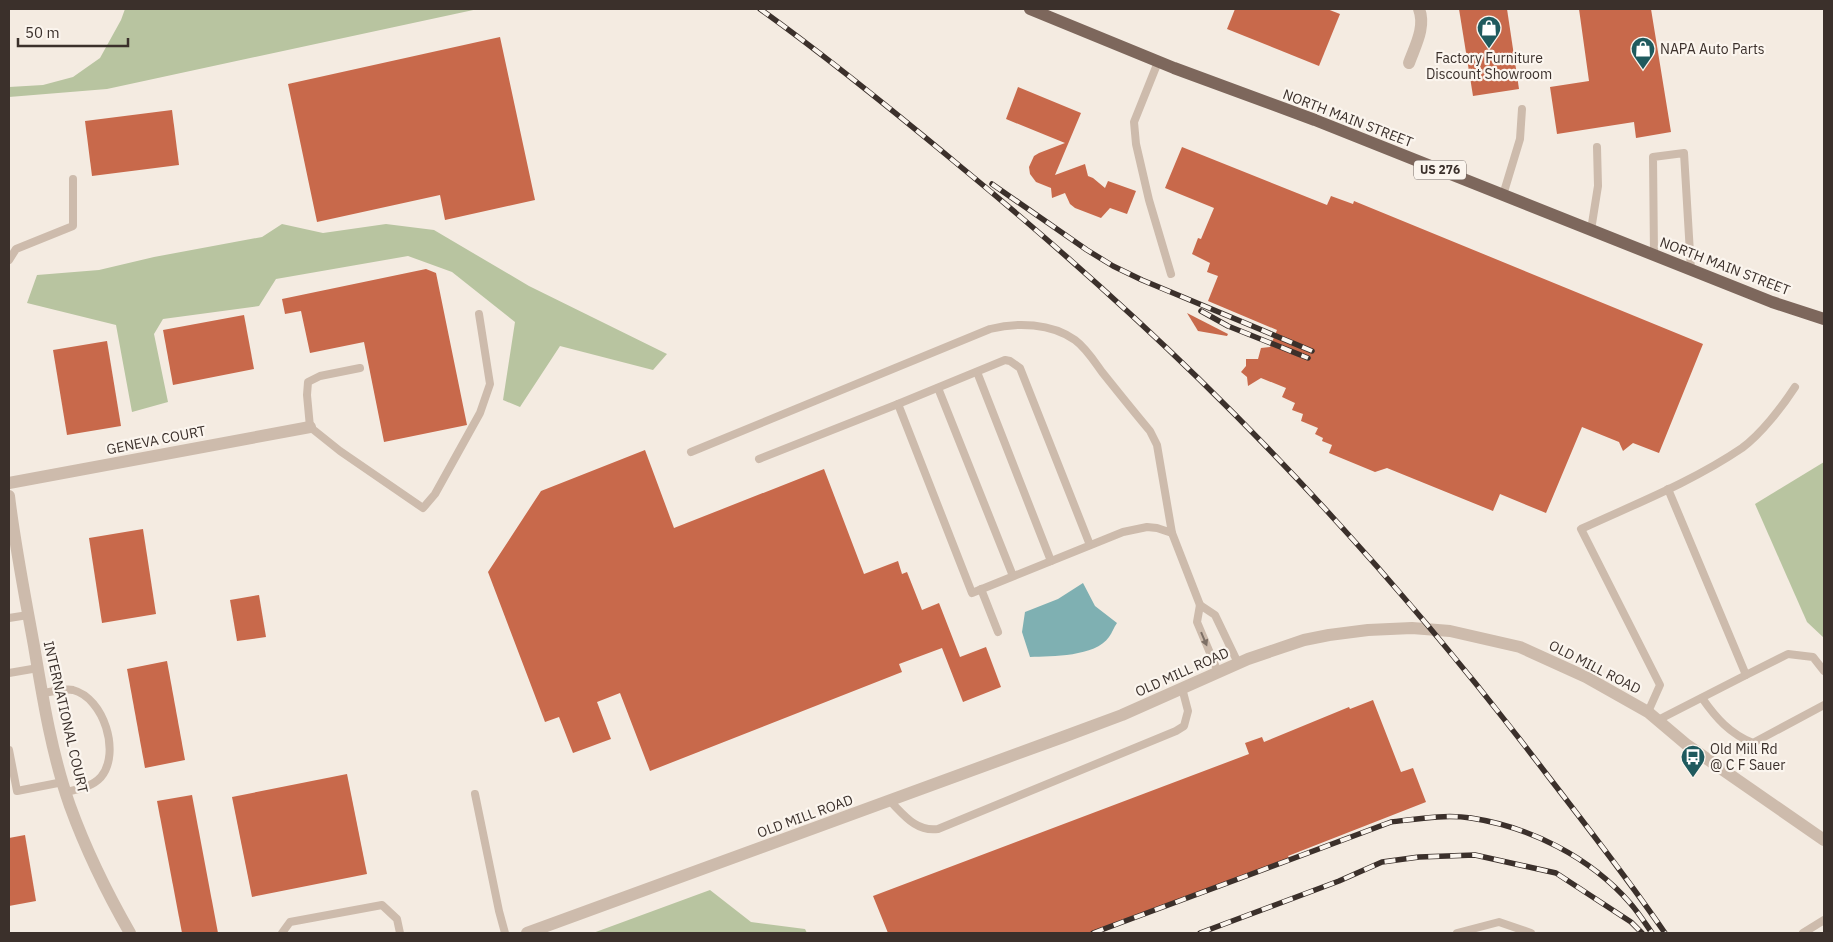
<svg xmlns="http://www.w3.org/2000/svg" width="1833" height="942" viewBox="0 0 1833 942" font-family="'IBM Plex Sans',sans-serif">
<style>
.green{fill:#b8c4a0}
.water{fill:#7fb0b2}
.building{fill:#c8694b}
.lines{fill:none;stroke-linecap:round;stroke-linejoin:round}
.service{stroke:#cdbbac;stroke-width:8}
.minor{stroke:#cdbbac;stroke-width:12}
.primary{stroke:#7d675c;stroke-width:12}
.rail-casing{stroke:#3b302b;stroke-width:5.5}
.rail{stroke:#fbf5ee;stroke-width:4;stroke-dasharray:11;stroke-linecap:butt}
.oneway{fill:#7d6f65}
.labels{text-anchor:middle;stroke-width:4.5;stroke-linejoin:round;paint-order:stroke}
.shield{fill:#fbf5ee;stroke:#756b66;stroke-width:1}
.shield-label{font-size:12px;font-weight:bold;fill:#3b302b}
.poi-label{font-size:14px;fill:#3b302b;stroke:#fbf5ee;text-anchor:start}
.street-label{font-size:14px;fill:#3b302b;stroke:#fbf5ee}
</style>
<rect width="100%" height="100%" fill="#f4ebe1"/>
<g class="green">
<path d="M125 9H478L107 89 9 97V87L43 85 73 77 100 58 121 20Z"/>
<path d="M282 224 323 233 386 224 434 230 529 286 667 354 653 370 560 346 520 407 503 400 515 322 452 272 408 256 276 279 259 306 163 319 154 334 168 402 132 412 116 325 27 303 37 275 99 270 154 257 262 237Z"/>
<path d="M1824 462V638L1807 622 1755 504Z"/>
<path d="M710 890 751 922 805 929 807 933H593Z"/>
</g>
<path class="water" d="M1083 583 1095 606 1117 623C1114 627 1112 633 1109 637 1095 657 1052 656 1030 657L1022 632 1025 612 1058 599Z"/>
<g class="building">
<path d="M1235 9H1327L1340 14 1319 66 1227 29Z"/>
<path d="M1459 9H1507L1519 89 1473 96Z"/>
<path d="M1579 9H1651L1671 132 1636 138 1634 122 1557 134 1550 87 1589 81Z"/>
<path d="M500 37 535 200 445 220 440 195 317 222 288 84Z"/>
<path d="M1018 87 1081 113 1055 175 1085 164 1088 176 1093 178 1105 188 1108 181 1136 191 1127 214 1110 208 1101 218 1075 208 1070 204 1065 193 1052 198 1051 188 1036 182 1030 174 1029 167 1034 156 1039 153 1065 143 1006 119Z"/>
<path d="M172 110 179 165 92 176 85 121Z"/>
<path d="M1182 147 1327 205 1331 196 1353 204 1354 201 1703 344 1659 453 1633 443 1623 451 1619 442 1582 427 1546 513 1500 494 1493 511 1387 468 1375 472 1329 453 1332 445 1322 441 1323 438 1315 434 1318 428 1301 421 1303 414 1292 410 1295 403 1282 397 1286 388 1261 378 1248 386 1247 377 1241 372 1246 366V359H1258L1261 348 1270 347 1277 330 1208 301 1218 276 1207 272 1210 263 1192 254 1198 238 1201 239 1214 208 1165 188Z"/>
<path d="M426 269 436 273 467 425 384 442 364 342 310 353 301 311 285 314 282 299Z"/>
<path d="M1187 313 1228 334 1227 336 1198 331Z"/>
<path d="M244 315 254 369 173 385 163 330Z"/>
<path d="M107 341 121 426 67 435 53 350Z"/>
<path d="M645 450 674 528 824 469 864 574 898 561 902 574 907 572 922 610 939 603 960 657 986 647 1001 687 963 702 942 648 899 664 902 672 650 771 620 693 597 702 611 739 573 753 559 717 545 722 488 572 541 491Z"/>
<path d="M143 529 156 614 102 623 89 538Z"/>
<path d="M259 595 266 637 237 641 230 600Z"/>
<path d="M167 661 185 760 145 768 127 669Z"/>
<path d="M1373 700 1401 772 1413 768 1426 802 1288 856 1289 858 1090 933H888L873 896 1249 754 1245 743 1262 737 1264 742 1349 707 1350 709Z"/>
<path d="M347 774 367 874 252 897 232 797Z"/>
<path d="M192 795 218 933H182L157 801Z"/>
<path d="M25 835 36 901 9 906V838Z"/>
</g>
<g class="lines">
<g class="service">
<path d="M1158 62 1134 122 1136 144 1149 200 1171 274"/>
<path d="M1503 195 1520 139 1522 109"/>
<path d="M1591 230 1598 186 1597 147"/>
<path d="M1654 255 1653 157 1684 153 1691 270"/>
<path d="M9 260 16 249 73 226V179"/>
<path d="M360 368 320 376 308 382 307 395 310 427 340 451 423 508 435 494 480 413 490 384 479 314"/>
<path d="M977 372 1051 561"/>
<path d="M938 388 1013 576"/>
<path d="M691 452 990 329C1017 322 1051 323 1075 340 1086 348 1094 361 1102 372 1118 392 1134 412 1150 431L1157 445 1172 533 1157 528 1147 527 1123 532 972 593 898 404 1005 360 1010 361 1020 368 1090 545"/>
<path d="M759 459 898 404"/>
<path d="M1172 533 1200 605 1197 622 1218 672"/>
<path d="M981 589 998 632"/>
<path d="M1200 605 1215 615 1238 663"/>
<path d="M9 618 28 615"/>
<path d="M9 673 38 668"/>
<path d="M1746 675 1788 654 1813 657 1824 671"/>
<path d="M43 693C52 692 64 688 73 690 104 698 121 753 101 777 92 787 78 789 66 792"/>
<path d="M1702 698C1716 718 1730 734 1753 743L1824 705"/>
<path d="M1648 712 1660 685 1581 529C1635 504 1692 482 1742 448 1761 434 1782 407 1795 387"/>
<path d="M1658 720 1746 675 1668 489"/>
<path d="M9 750 17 791 63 782"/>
<path d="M475 794 499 911 505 933"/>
<path d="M890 801C904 815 916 832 938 829L1176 731 1184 726 1188 711 1182 688"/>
<path d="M282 933 290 922 382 905 397 919 400 933"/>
<path d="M1457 933 1499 922 1531 933"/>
<path d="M1803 933 1824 920"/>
</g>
<g class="minor">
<path d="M1409 63C1415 46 1426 27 1419 9"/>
<path d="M9 483 310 427"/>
<path d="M9 496C15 546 25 596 34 646 43 700 52 755 70 806 86 850 107 893 130 933"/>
<path d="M527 933 1063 737 1122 715 1248 659 1304 640 1329 635 1368 630 1412 628 1450 631 1520 647 1586 677 1648 712 1687 745 1824 840"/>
</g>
<path class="primary" d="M1030 9 1174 68 1315 120 1772 302 1824 319"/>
<defs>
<g id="rail">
<path d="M760 9C827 57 891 109 955 162 1039 231 1121 303 1199 379 1325 502 1442 636 1548 776 1588 828 1628 879 1665 933"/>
<path d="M992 184 1087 250 1113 266 1142 280 1312 351"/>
<path d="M1201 311 1228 326 1308 358"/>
<path d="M1093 933 1391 822C1417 819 1445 814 1471 818 1530 827 1590 857 1630 903 1638 912 1645 923 1652 933"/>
<path d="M1200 933 1339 881 1382 862 1419 857 1475 855 1556 873 1631 922 1642 933"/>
</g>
</defs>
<use href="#rail" class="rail-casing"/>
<use href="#rail" class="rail"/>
</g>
<defs><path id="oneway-solid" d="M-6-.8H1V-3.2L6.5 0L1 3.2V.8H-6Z" transform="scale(1.25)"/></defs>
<use class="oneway" href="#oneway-solid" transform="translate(1204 639) rotate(67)"/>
<defs>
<symbol id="shop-pin" viewBox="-11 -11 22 30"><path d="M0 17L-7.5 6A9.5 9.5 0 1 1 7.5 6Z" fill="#1f5a5e" stroke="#fbf5ee"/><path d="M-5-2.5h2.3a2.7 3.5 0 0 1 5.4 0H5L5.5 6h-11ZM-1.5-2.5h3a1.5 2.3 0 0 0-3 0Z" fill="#fff"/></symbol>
<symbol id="bus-pin" viewBox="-11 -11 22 30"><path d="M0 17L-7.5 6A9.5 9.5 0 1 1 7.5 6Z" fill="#1f5a5e" stroke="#fbf5ee"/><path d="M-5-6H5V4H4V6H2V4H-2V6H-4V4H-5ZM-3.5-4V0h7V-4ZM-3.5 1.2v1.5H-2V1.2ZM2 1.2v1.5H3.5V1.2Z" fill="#fff"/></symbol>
</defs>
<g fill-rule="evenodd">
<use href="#shop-pin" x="1475" y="14" width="28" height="38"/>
<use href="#shop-pin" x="1629" y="35" width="28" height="38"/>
<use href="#bus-pin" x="1679" y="743" width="28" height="38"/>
</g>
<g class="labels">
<rect class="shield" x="1414" y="160.5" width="52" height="19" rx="4"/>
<g class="shield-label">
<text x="1440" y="174">US 276</text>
</g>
<g class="poi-label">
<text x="1660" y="54">NAPA Auto Parts</text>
<text x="1489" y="63" text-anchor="middle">Factory Furniture<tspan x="1489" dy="16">Discount Showroom</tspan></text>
<text x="1710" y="754">Old Mill Rd<tspan x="1710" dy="16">@ C F Sauer</tspan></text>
</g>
<g class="street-label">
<text transform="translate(1348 118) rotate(21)" y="5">NORTH MAIN STREET</text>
<text transform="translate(1725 266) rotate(21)" y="5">NORTH MAIN STREET</text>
<text transform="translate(156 440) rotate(-11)" y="5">GENEVA COURT</text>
<text transform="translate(1595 667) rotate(27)" y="5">OLD MILL ROAD</text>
<text transform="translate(1182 672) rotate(-24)" y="5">OLD MILL ROAD</text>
<text transform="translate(66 717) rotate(77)" y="5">INTERNATIONAL COURT</text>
<text transform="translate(805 816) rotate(-20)" y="5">OLD MILL ROAD</text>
</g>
</g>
<rect width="1833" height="942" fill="none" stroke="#3b302b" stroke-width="20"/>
<path d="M18 38v8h110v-8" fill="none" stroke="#3b302b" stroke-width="2.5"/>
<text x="25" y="38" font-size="15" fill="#3b302b" stroke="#fbf5ee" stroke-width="4" paint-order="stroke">50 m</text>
</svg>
